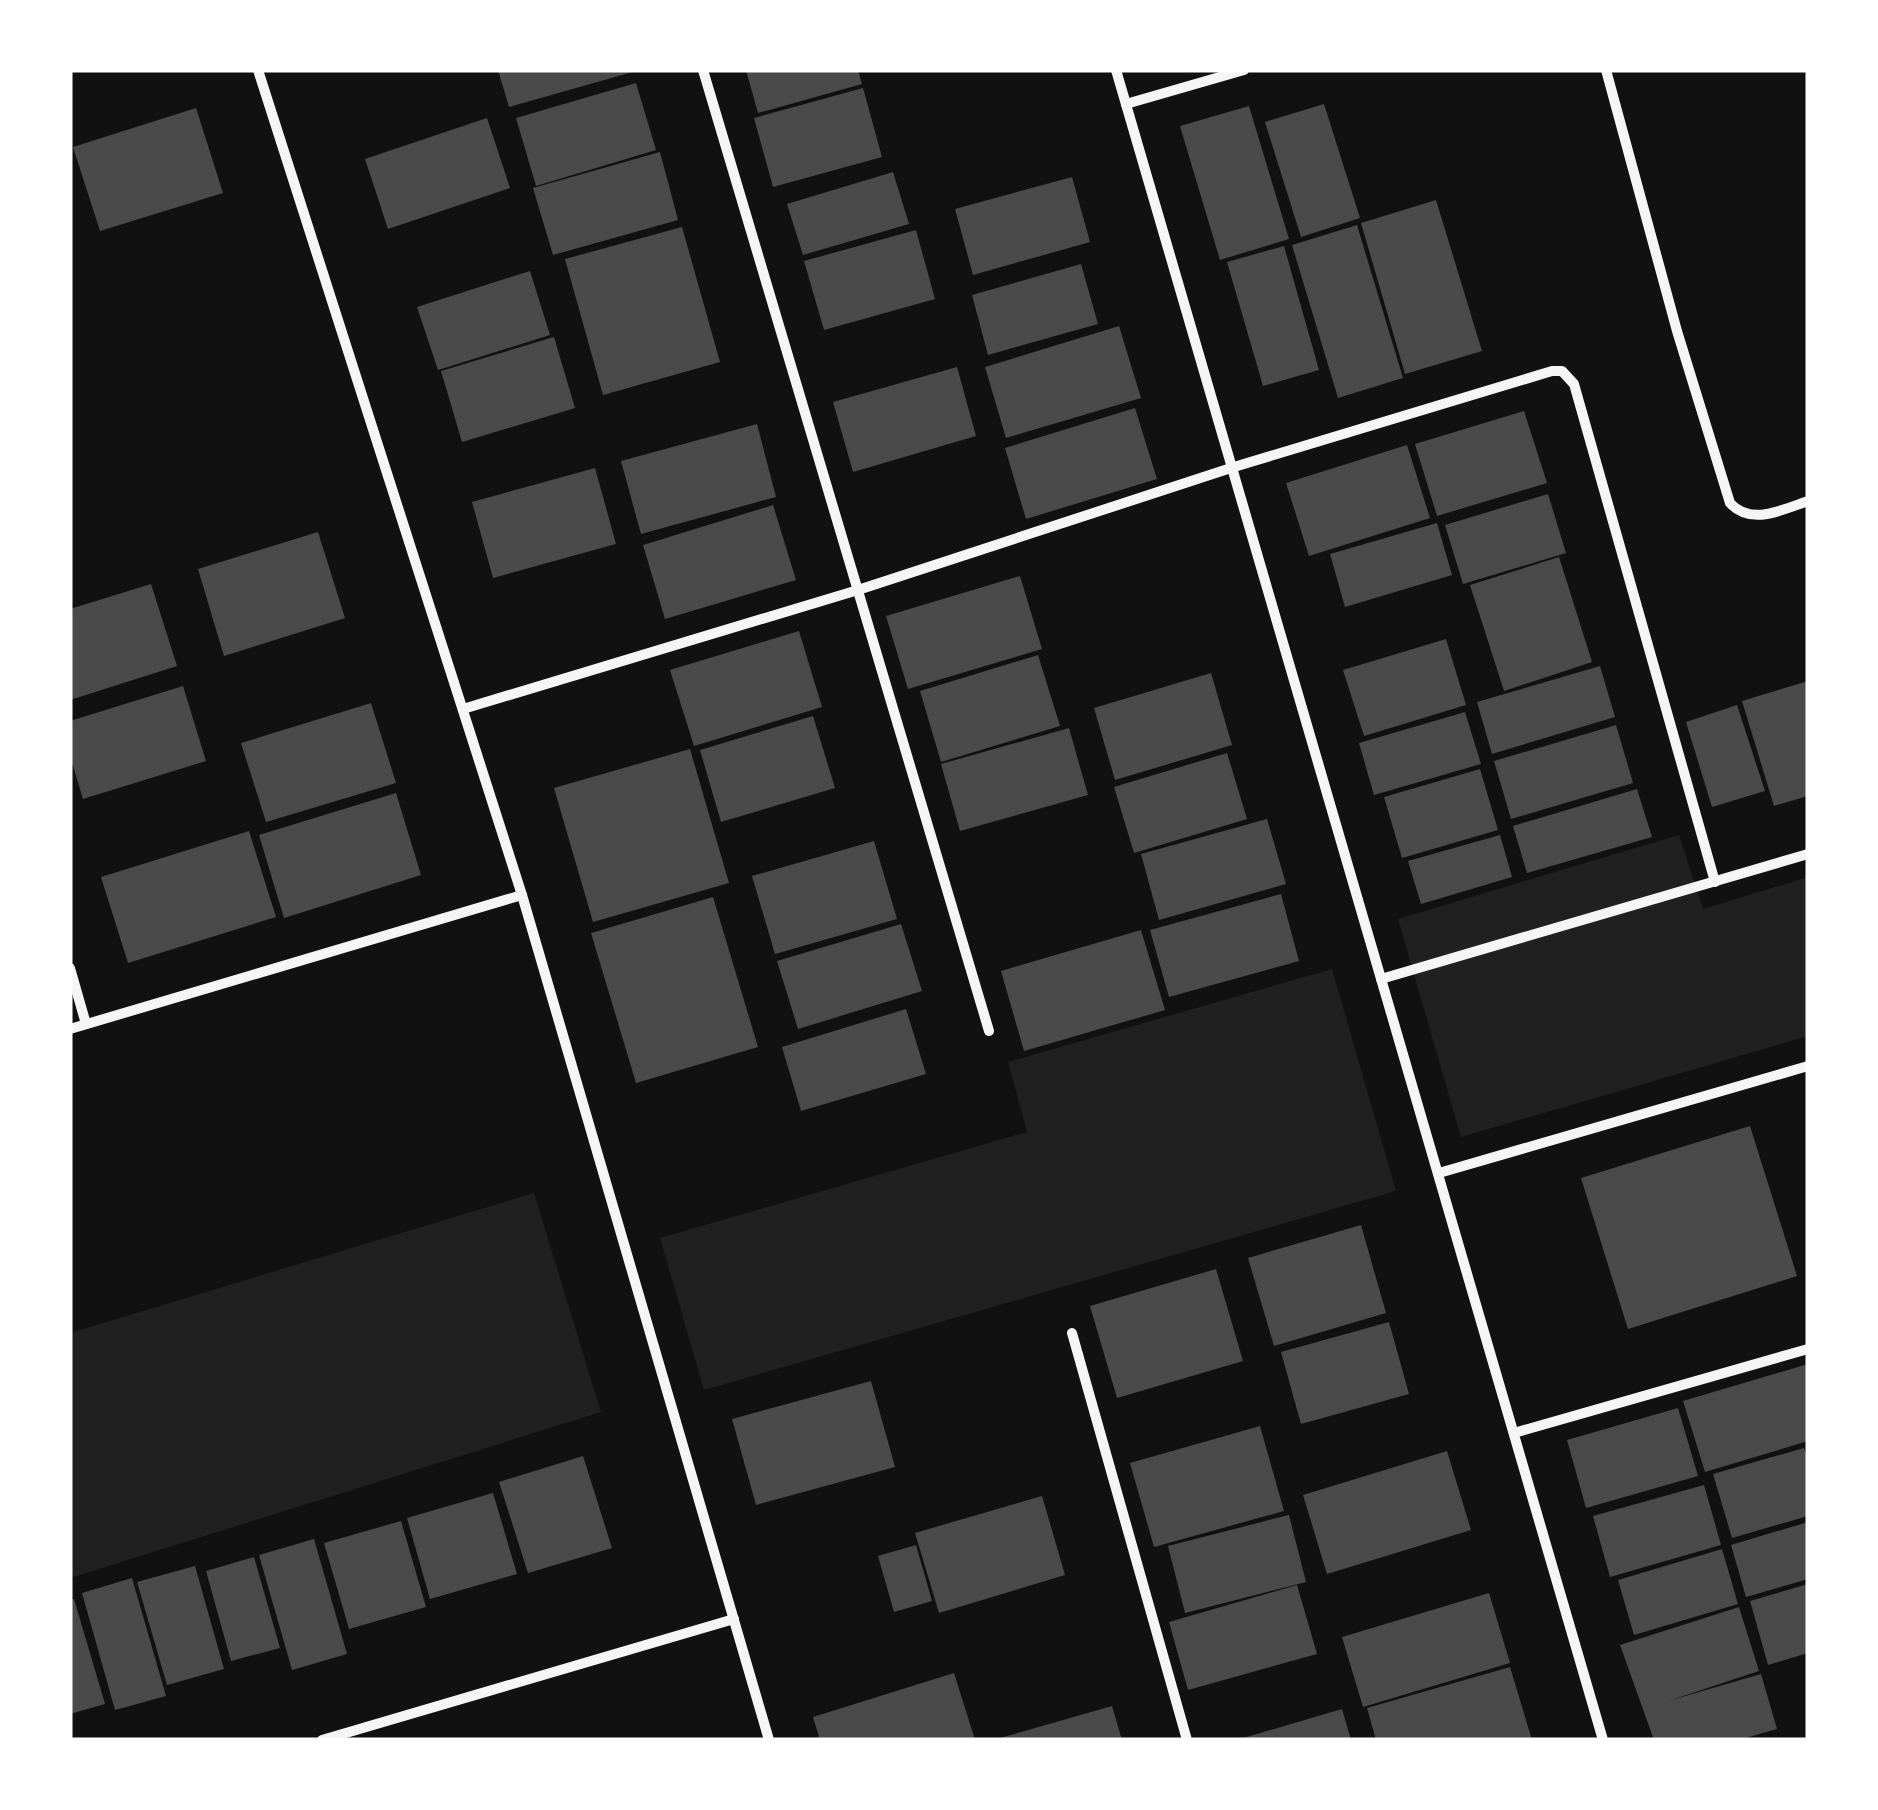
<svg xmlns="http://www.w3.org/2000/svg" width="1878" height="1810" viewBox="0 0 1878 1810" font-family="Quicksand,sans-serif">
<style>
.green{fill:#202020}
.building{fill:#4a4a4a}
.lines{fill:none;stroke-linecap:round;stroke-linejoin:round}
.minor{stroke:#f5f5f5;stroke-width:10}
</style>
<rect width="100%" height="100%" fill="#111"/>
<g class="green">
<path d="M1679 835 1703 909 1808 877V1036L1461 1137 1398 919Z"/>
<path d="M1332 969 1396 1191 704 1390 660 1238 1027 1132 1008 1062Z"/>
<path d="M534 1193 601 1412 70 1578V1333Z"/>
</g>
<g class="building">
<path d="M498 70H636V71L509 107Z"/>
<path d="M746 70H858L862 84 758 113Z"/>
<path d="M636 83 656 150 536 186 516 118Z"/>
<path d="M863 88 882 157 773 187 754 118Z"/>
<path d="M1324 104 1360 218 1301 237 1265 122Z"/>
<path d="M1249 106 1289 239 1220 260 1180 126Z"/>
<path d="M196 108 223 193 100 231 73 147Z"/>
<path d="M487 118 510 188 388 229 365 159Z"/>
<path d="M660 152 678 220 553 255 533 188Z"/>
<path d="M893 172 909 224 803 255 787 204Z"/>
<path d="M1072 177 1090 242 973 275 955 209Z"/>
<path d="M1436 200 1482 351 1405 374 1361 223Z"/>
<path d="M1357 225 1403 378 1338 398 1292 245Z"/>
<path d="M682 227 720 362 603 395 565 259Z"/>
<path d="M916 230 935 299 824 330 804 261Z"/>
<path d="M1284 246 1319 370 1263 386 1227 262Z"/>
<path d="M1081 264 1098 324 988 355 972 295Z"/>
<path d="M530 271 550 335 438 370 417 307Z"/>
<path d="M1119 326 1141 398 1006 438 985 367Z"/>
<path d="M554 337 575 408 462 442 441 371Z"/>
<path d="M957 367 976 436 853 472 833 402Z"/>
<path d="M1135 408 1157 479 1026 519 1005 448Z"/>
<path d="M1524 411 1547 483 1437 516 1415 444Z"/>
<path d="M757 424 776 497 641 534 621 461Z"/>
<path d="M1407 445 1430 518 1309 556 1286 483Z"/>
<path d="M595 468 616 544 493 578 472 502Z"/>
<path d="M1548 494 1566 553 1463 584 1445 525Z"/>
<path d="M773 505 796 580 665 619 643 545Z"/>
<path d="M1437 523 1452 575 1345 607 1330 554Z"/>
<path d="M318 532 345 618 224 656 198 569Z"/>
<path d="M1559 557 1592 662 1504 691 1470 585Z"/>
<path d="M1020 576 1042 649 908 689 886 616Z"/>
<path d="M151 584 177 666 70 700V609Z"/>
<path d="M799 631 822 707 694 746 670 670Z"/>
<path d="M1446 639 1466 705 1364 736 1343 670Z"/>
<path d="M1038 655 1060 726 941 762 920 691Z"/>
<path d="M1600 666 1615 717 1492 754 1477 702Z"/>
<path d="M1211 673 1232 745 1115 780 1094 708Z"/>
<path d="M1808 681V796L1774 806 1742 701Z"/>
<path d="M183 686 206 761 83 799 70 756V721Z"/>
<path d="M371 703 396 783 266 822 241 743Z"/>
<path d="M1737 705 1765 791 1712 807 1686 722Z"/>
<path d="M1465 712 1481 764 1374 795 1359 743Z"/>
<path d="M813 716 835 788 721 822 700 750Z"/>
<path d="M1616 725 1633 783 1511 819 1494 761Z"/>
<path d="M1069 728 1088 795 960 831 941 764Z"/>
<path d="M690 749 729 883 593 922 554 788Z"/>
<path d="M1227 753 1247 819 1134 853 1114 787Z"/>
<path d="M1480 769 1498 830 1402 858 1384 797Z"/>
<path d="M1637 789 1652 837 1527 873 1513 826Z"/>
<path d="M396 793 421 875 284 918 259 835Z"/>
<path d="M1267 819 1286 884 1159 920 1141 854Z"/>
<path d="M249 831 276 917 128 963 101 877Z"/>
<path d="M1500 835 1512 877 1421 904 1408 861Z"/>
<path d="M874 841 897 919 775 954 752 876Z"/>
<path d="M1281 894 1299 961 1169 997 1150 930Z"/>
<path d="M713 897 758 1047 636 1083 591 933Z"/>
<path d="M901 924 922 991 798 1029 777 961Z"/>
<path d="M1141 930 1165 1010 1024 1051 1001 971Z"/>
<path d="M906 1009 926 1074 801 1111 782 1047Z"/>
<path d="M1750 1126 1797 1276 1628 1329 1581 1178Z"/>
<path d="M1361 1225 1386 1313 1274 1346 1248 1258Z"/>
<path d="M1216 1269 1243 1361 1117 1398 1090 1306Z"/>
<path d="M1389 1322 1409 1394 1301 1424 1281 1352Z"/>
<path d="M1808 1364V1441L1705 1472 1683 1401Z"/>
<path d="M871 1381 895 1467 756 1505 732 1419Z"/>
<path d="M1678 1408 1698 1476 1586 1508 1567 1440Z"/>
<path d="M1260 1426 1284 1511 1154 1547 1130 1463Z"/>
<path d="M1804 1448 1808 1460V1516L1732 1538 1713 1474Z"/>
<path d="M1447 1451 1471 1530 1327 1574 1303 1495Z"/>
<path d="M583 1456 612 1548 528 1573 499 1482Z"/>
<path d="M1704 1485 1721 1545 1610 1577 1593 1516Z"/>
<path d="M493 1493 517 1574 430 1599 407 1518Z"/>
<path d="M1042 1496 1065 1575 939 1613 915 1533Z"/>
<path d="M1289 1515 1306 1582 1185 1613 1168 1546Z"/>
<path d="M401 1521 426 1607 349 1629 324 1543Z"/>
<path d="M1808 1522V1579L1746 1597 1731 1545Z"/>
<path d="M314 1539 347 1654 292 1670 259 1555Z"/>
<path d="M916 1545 932 1601 894 1612 878 1556Z"/>
<path d="M1722 1549 1738 1604 1634 1635 1618 1580Z"/>
<path d="M254 1557 280 1648 231 1661 206 1571Z"/>
<path d="M195 1566 224 1669 167 1685 137 1582Z"/>
<path d="M132 1578 166 1696 115 1710 82 1593Z"/>
<path d="M1808 1584V1653L1768 1665 1750 1601Z"/>
<path d="M1297 1585 1317 1654 1188 1690 1169 1622Z"/>
<path d="M1489 1593 1510 1663 1363 1707 1342 1637Z"/>
<path d="M74 1599 105 1704 70 1714V1600Z"/>
<path d="M1739 1607 1759 1671 1668 1701 1761 1674 1777 1729 1738 1740H1654L1620 1645Z"/>
<path d="M1510 1667 1532 1740H1376L1367 1708Z"/>
<path d="M954 1673 975 1740H820L813 1717Z"/>
<path d="M1112 1706 1122 1740H997V1739Z"/>
<path d="M1342 1709 1351 1740H1240V1739Z"/>
</g>
<g class="lines">
<g class="minor">
<path d="M258 70 522 895 769 1740"/>
<path d="M703 70 989 1031"/>
<path d="M1116 70 1603 1740"/>
<path d="M1606 70 1677 331 1730 503C1751 526 1782 510 1808 501"/>
<path d="M1126 104 1244 70"/>
<path d="M463 709 858 590 1234 467 1552 371H1562L1574 384 1715 882"/>
<path d="M70 968 86 1024"/>
<path d="M1381 979 1808 854"/>
<path d="M70 1029 522 895"/>
<path d="M1439 1173 1808 1066"/>
<path d="M1072 1333 1187 1740"/>
<path d="M1514 1433 1808 1349"/>
<path d="M322 1740 734 1619"/>
</g>
</g>
<rect width="1878" height="1810" fill="none" stroke="#ffffff" stroke-width="145"/>
</svg>
